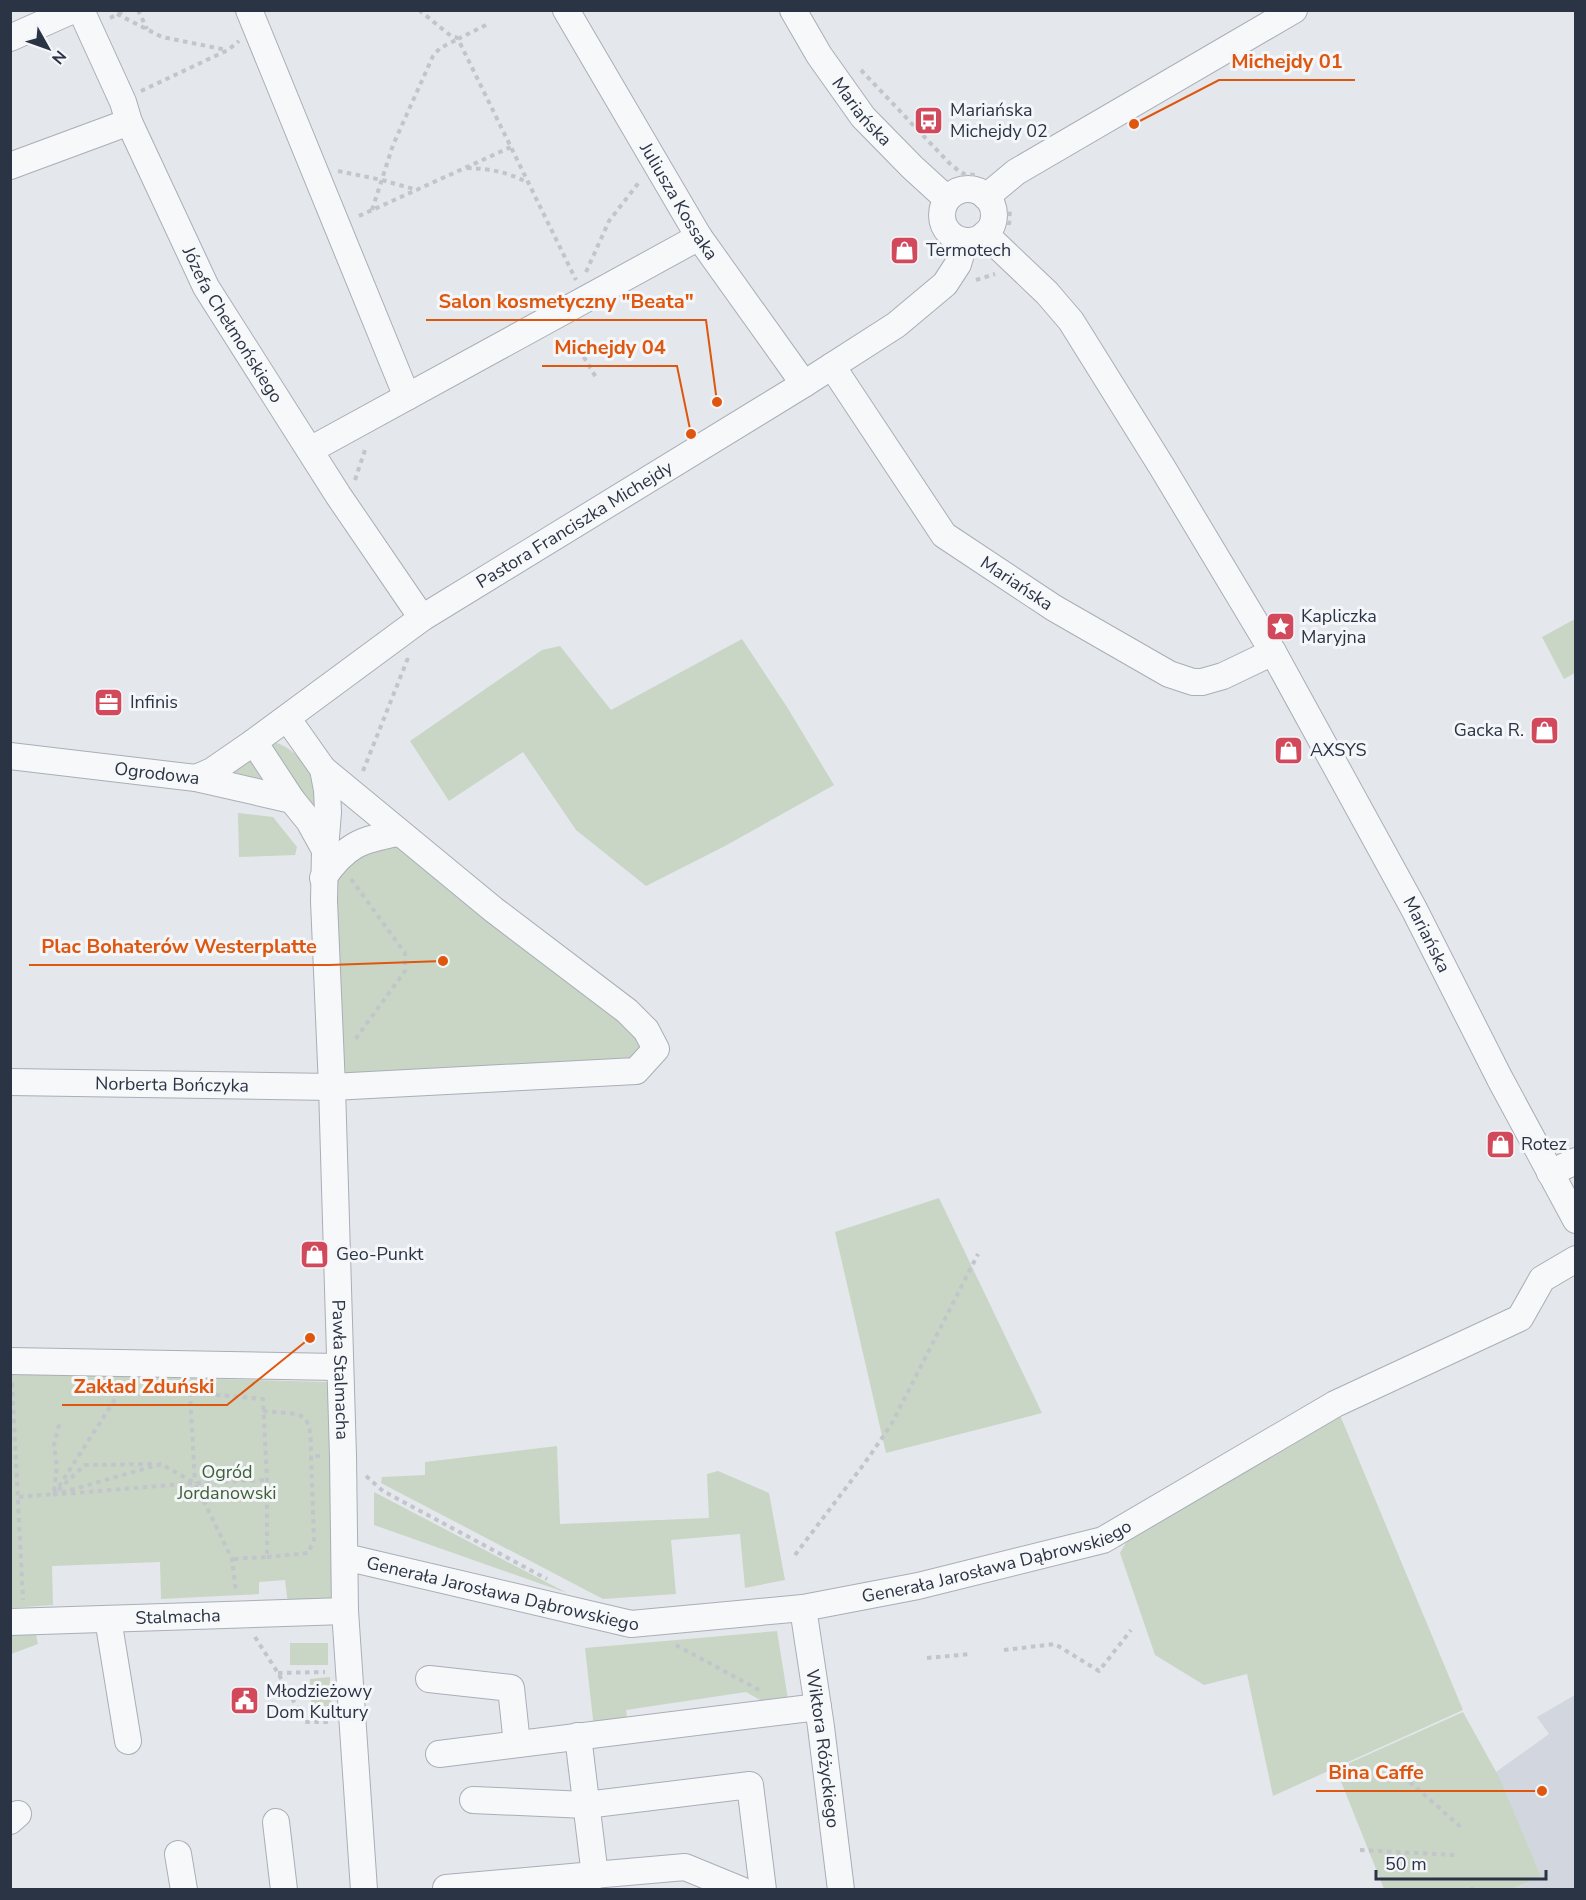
<svg xmlns="http://www.w3.org/2000/svg" width="1586" height="1900" viewBox="0 0 1586 1900" font-family="'Nunito Sans',sans-serif">
<style>
.built{fill:#d2d6de}
.green{fill:#c9d6c5}
.lines{fill:none;stroke-linecap:round;stroke-linejoin:round}
.minor-casing{stroke:#a9aeb7;stroke-width:28}
.path{stroke:#c2c5cb;stroke-width:4;stroke-dasharray:4.5 4.5;stroke-linecap:butt}
.minor{stroke:#f7f8fa;stroke-width:26}
.labels{text-anchor:middle;stroke-width:6;stroke-linejoin:round;paint-order:stroke}
.poi-label{font-size:18px;fill:#2b3445;stroke:#f4f6f9;text-anchor:start}
.street-label{font-size:18px;fill:#2b3445;stroke:#f4f6f9}
.park-label{font-size:18px;fill:#3f6138;stroke:#f4f6f9}
.leader{fill:none;stroke:#df570f;stroke-width:2}
.callout-dot{fill:#df570f;stroke:#f4f6f9;stroke-width:2}
.callout-label{font-size:20px;text-anchor:middle;font-weight:bold;fill:#df570f;stroke:#f4f6f9;stroke-width:6;stroke-linejoin:round;paint-order:stroke}
</style>
<rect width="100%" height="100%" fill="#e4e7ec"/>
<path class="built" d="M1575 1695V1889H1514L1541 1876 1496 1772 1549 1734 1537 1717Z"/>
<g class="green">
<path d="M1575 619V673L1564 679 1542 637Z"/>
<path d="M742 639 787 707 834 785 725 846 646 886 576 830 523 752 449 801 410 741 542 650 560 646 611 710Z"/>
<path d="M277 743C295 749 310 768 314 786 316 794 316 803 316 811H311L270 744Z"/>
<path d="M250 758 265 785 223 778Z"/>
<path d="M238 813 273 817 297 847 295 855 239 857Z"/>
<path d="M398 833 646 1030 636 1071 332 1087 333 863Z"/>
<path d="M939 1198 1042 1413 886 1453 835 1232Z"/>
<path d="M11 1373 329 1382 335 1602 288 1604 285 1580 259 1582V1594L161 1599 160 1562 52 1566 53 1605 11 1608Z"/>
<path d="M1340 1415 1463 1710 1273 1796 1247 1674 1204 1685 1155 1655 1120 1553 1128 1539Z"/>
<path d="M557 1446 560 1524 709 1518 707 1474 718 1471 769 1493 785 1580 745 1588 740 1534 671 1540 676 1594 603 1599 381 1483 382 1477 425 1475V1462Z"/>
<path d="M374 1492 567 1593 374 1525Z"/>
<path d="M35 1630 38 1644 11 1654V1632Z"/>
<path d="M777 1631 788 1699 767 1704 746 1692 626 1710 628 1725 594 1728 585 1648Z"/>
<rect x="290" y="1643" width="38" height="22"/>
<path d="M330 1677 332 1713H312L310 1679Z"/>
<path d="M1463 1712 1499 1777 1541 1876 1513 1889H1384L1336 1769Z"/>
</g>
<g class="lines">
<defs>
<g id="minor">
<path id="s1" d="M81 10 123 102 129 122 206 287 338 495 422 618"/>
<path d="M249 10 407 397"/>
<path id="s2" d="M566 10 699 237 804 384"/>
<path id="s3" d="M793 10 819 55 863 117 912 167 947 199"/>
<path d="M10 38 73 10"/>
<path d="M10 166 129 122"/>
<circle cx="968" cy="215" r="26"/>
<path d="M986 197 1016 172 1294 10"/>
<path id="s4" d="M985 234 1047 293 1071 321 1162 467 1273 652 1414 909 1500 1079 1576 1220"/>
<path id="s5" d="M832 366 944 535 1054 608 1169 674 1193 682H1202L1223 676 1273 652"/>
<path d="M310 450 699 237"/>
<path id="s6" d="M287 718 323 769 327 790 328 812 325 850 324 901 332 1087 343 1456 345 1611 364 1890"/>
<path d="M254 742 292 800"/>
<path id="s7" d="M10 756 196 778 292 800 309 821 325 850"/>
<path id="s8" d="M196 778 212 771 254 742 422 618 804 384 896 325 945 284 958 264 965 241"/>
<path d="M323 878C346 845 360 840 398 833"/>
<path id="s9" d="M10 1082 332 1087 636 1071 656 1049 646 1030 627 1011 494 910 323 769"/>
<path d="M1550 1173 1576 1161"/>
<path d="M10 1361 339 1367"/>
<path id="s10" d="M345 1557 631 1624 803 1608 918 1586 1103 1540 1335 1404 1520 1318 1542 1279 1576 1259"/>
<path id="s11" d="M803 1608 821 1727 841 1890"/>
<path d="M108 1619 128 1741"/>
<path id="s12" d="M10 1622 345 1611"/>
<path d="M429 1679 511 1688 517 1744"/>
<path d="M578 1736 595 1876"/>
<path d="M439 1754 818 1707"/>
<path d="M473 1800 586 1805 750 1785 763 1890"/>
<path d="M10 1821 18 1814"/>
<path d="M276 1822 284 1890"/>
<path d="M178 1854 184 1890"/>
<path d="M446 1888 685 1867 741 1890"/>
</g>
</defs>
<use href="#minor" class="minor-casing"/>
<g class="path">
<path d="M138 10 147 29"/>
<path d="M419 10 451 36 458 38"/>
<path d="M117 14 162 37 227 50"/>
<path d="M110 18 126 10"/>
<path d="M486 25 458 39 576 280"/>
<path d="M861 70 952 166 964 174 975 175"/>
<path d="M141 91 228 50 239 41"/>
<path d="M467 168C493 169 506 172 529 183"/>
<path d="M338 171 382 180 417 190"/>
<path d="M372 210 393 145 433 56 440 48 458 39"/>
<path d="M359 216 511 147"/>
<path d="M1009 225 1010 208"/>
<path d="M586 272 609 221 640 181"/>
<path d="M976 280 995 274"/>
<path d="M563 341 579 349 597 379"/>
<path d="M355 480 366 447"/>
<path d="M363 771 408 658"/>
<path d="M351 879 405 953V971L354 1041"/>
<path d="M12 1383 23 1600"/>
<path d="M162 1390 263 1399 267 1480V1557L232 1559"/>
<path d="M190 1392 195 1483"/>
<path d="M263 1411C306 1415 311 1409 311 1456"/>
<path d="M366 1476 383 1491 547 1579"/>
<path d="M58 1490 85 1465 155 1464"/>
<path d="M54 1491 57 1467 54 1445 60 1421"/>
<path d="M54 1494 123 1387"/>
<path d="M62 1494 195 1483 267 1480"/>
<path d="M53 1495 161 1464 195 1483 232 1559 236 1592"/>
<path d="M19 1497 54 1494"/>
<path d="M795 1555 864 1464 891 1425 978 1254"/>
<path d="M267 1557 308 1553 314 1540 311 1456H321"/>
<path d="M255 1637 278 1673 305 1722H331"/>
<path d="M676 1645 759 1690"/>
<path d="M1004 1650 1055 1644 1099 1671 1131 1630"/>
<path d="M927 1658 971 1654"/>
<path d="M278 1673 325 1672"/>
<path d="M1403 1776 1463 1829"/>
<path d="M1360 1850 1454 1855"/>
<path d="M1470 1890 1476 1887"/>
</g>
<use href="#minor" class="minor"/>
</g>
<defs>
<symbol id="bus-square" viewBox="-11 -11 22 22"><rect x="-9" y="-9" width="18" height="18" rx="4" fill="#d1495b" stroke="#f4f6f9"/><path d="M-5-6H5V4H4V6H2V4H-2V6H-4V4H-5ZM-3.5-4V0h7V-4ZM-3.5 1.2v1.5H-2V1.2ZM2 1.2v1.5H3.5V1.2Z" fill="#fff"/></symbol>
<symbol id="shop-square" viewBox="-11 -11 22 22"><rect x="-9" y="-9" width="18" height="18" rx="4" fill="#d1495b" stroke="#f4f6f9"/><path d="M-5-2.5h2.3a2.7 3.5 0 0 1 5.4 0H5L5.5 6h-11ZM-1.5-2.5h3a1.5 2.3 0 0 0-3 0Z" fill="#fff"/></symbol>
<symbol id="sight-square" viewBox="-11 -11 22 22"><rect x="-9" y="-9" width="18" height="18" rx="4" fill="#d1495b" stroke="#f4f6f9"/><path d="M0-6L1.8-2.2L6-1.7L2.9 1.2L3.7 5.4L0 3.3L-3.7 5.4L-2.9 1.2L-6-1.7L-1.8-2.2Z" fill="#fff"/></symbol>
<symbol id="office-square" viewBox="-11 -11 22 22"><rect x="-9" y="-9" width="18" height="18" rx="4" fill="#d1495b" stroke="#f4f6f9"/><path d="M-6-3h4V-5.5h4V-3h4V5H-6ZM-1-4.5V-3h2v-1.5ZM-6 0V1H6V0Z" fill="#fff"/></symbol>
<symbol id="civic-square" viewBox="-11 -11 22 22"><rect x="-9" y="-9" width="18" height="18" rx="4" fill="#d1495b" stroke="#f4f6f9"/><path d="M-.6-6.5H3V-4.5H.6V-3L4-1V1h2V6H-6V1h2V-1L-.6-3ZM-1.2 2.5V6h2.4V2.5Z" fill="#fff"/></symbol>
</defs>
<g fill-rule="evenodd">
<use href="#bus-square" x="912" y="104" width="33" height="33"/>
<use href="#shop-square" x="888" y="234" width="33" height="33"/>
<use href="#sight-square" x="1264" y="610" width="33" height="33"/>
<use href="#office-square" x="92" y="686" width="33" height="33"/>
<use href="#shop-square" x="1528" y="714" width="33" height="33"/>
<use href="#shop-square" x="1272" y="734" width="33" height="33"/>
<use href="#shop-square" x="1484" y="1128" width="33" height="33"/>
<use href="#shop-square" x="298" y="1238" width="33" height="33"/>
<use href="#civic-square" x="228" y="1684" width="33" height="33"/>
</g>
<g class="labels">
<g class="poi-label">
<text x="950" y="116">Mariańska<tspan x="950" dy="21">Michejdy 02</tspan></text>
<text x="926" y="256">Termotech</text>
<text x="1301" y="622">Kapliczka<tspan x="1301" dy="21">Maryjna</tspan></text>
<text x="130" y="708">Infinis</text>
<text x="1524" y="736" text-anchor="end">Gacka R.</text>
<text x="1310" y="756">AXSYS</text>
<text x="1521" y="1150">Rotez</text>
<text x="336" y="1260">Geo-Punkt</text>
<text x="266" y="1697">Młodzieżowy<tspan x="266" dy="21">Dom Kultury</tspan></text>
</g>
<g class="street-label">
<text dy="6" stroke="none"><textPath href="#s3" startOffset="123">Mariańska</textPath></text>
<text dy="6" stroke="none"><textPath href="#s2" startOffset="222">Juliusza Kossaka</textPath></text>
<text dy="6" stroke="none"><textPath href="#s1" startOffset="350">Józefa Chełmońskiego</textPath></text>
<text dy="6" stroke="none"><textPath href="#s8" startOffset="456">Pastora Franciszka Michejdy</textPath></text>
<text dy="6" stroke="none"><textPath href="#s5" startOffset="290">Mariańska</textPath></text>
<text dy="6" stroke="none"><textPath href="#s7" startOffset="148">Ogrodowa</textPath></text>
<text dy="6" stroke="none"><textPath href="#s4" startOffset="832">Mariańska</textPath></text>
<text dy="6" stroke="none"><textPath href="#s9" startOffset="162">Norberta Bończyka</textPath></text>
<text dy="6" stroke="none"><textPath href="#s6" startOffset="664">Pawła Stalmacha</textPath></text>
<text dy="6" stroke="none"><textPath href="#s10" startOffset="666">Generała Jarosława Dąbrowskiego</textPath></text>
<text dy="6" stroke="none"><textPath href="#s10" startOffset="162">Generała Jarosława Dąbrowskiego</textPath></text>
<text dy="6" stroke="none"><textPath href="#s12" startOffset="168">Stalmacha</textPath></text>
<text dy="6" stroke="none"><textPath href="#s11" startOffset="142">Wiktora Różyckiego</textPath></text>
</g>
<g class="park-label">
<text x="227" y="1478">Ogród<tspan x="227" dy="21">Jordanowski</tspan></text>
</g>
</g>
<path class="leader" d="M1134 124L1219 80H1355M717 402L706 320H426M691 434L677 366H542M443 961L329 965H29M310 1338L227 1405H62M1542 1791L1436 1791H1316"/>
<g class="callout-dot">
<circle cx="1134" cy="124" r="6"/>
<circle cx="717" cy="402" r="6"/>
<circle cx="691" cy="434" r="6"/>
<circle cx="443" cy="961" r="6"/>
<circle cx="310" cy="1338" r="6"/>
<circle cx="1542" cy="1791" r="6"/>
</g>
<g class="callout-label">
<text x="1287" y="68">Michejdy 01</text>
<text x="566" y="308">Salon kosmetyczny "Beata"</text>
<text x="610" y="354">Michejdy 04</text>
<text x="179" y="953">Plac Bohaterów Westerplatte</text>
<text x="144" y="1393">Zakład Zduński</text>
<text x="1376" y="1779">Bina Caffe</text>
</g>
<rect width="1586" height="1900" fill="none" stroke="#2b3445" stroke-width="24"/>
<g transform="translate(48 48) rotate(130)" stroke="#f4f6f9" stroke-width="4.5" paint-order="stroke">
<path d="M0-4.5L10 22L0 15L-10 22Z" fill="#2b3445"/>
<text y="-9" font-size="16" font-weight="bold" text-anchor="middle" fill="#2b3445">N</text>
</g>
<path d="M1376 1870v9h170v-9" fill="none" stroke="#2b3445" stroke-width="3"/>
<text x="1385" y="1870" font-size="18" fill="#2b3445" stroke="#f4f6f9" stroke-width="4.5" paint-order="stroke">50 m</text>
</svg>
